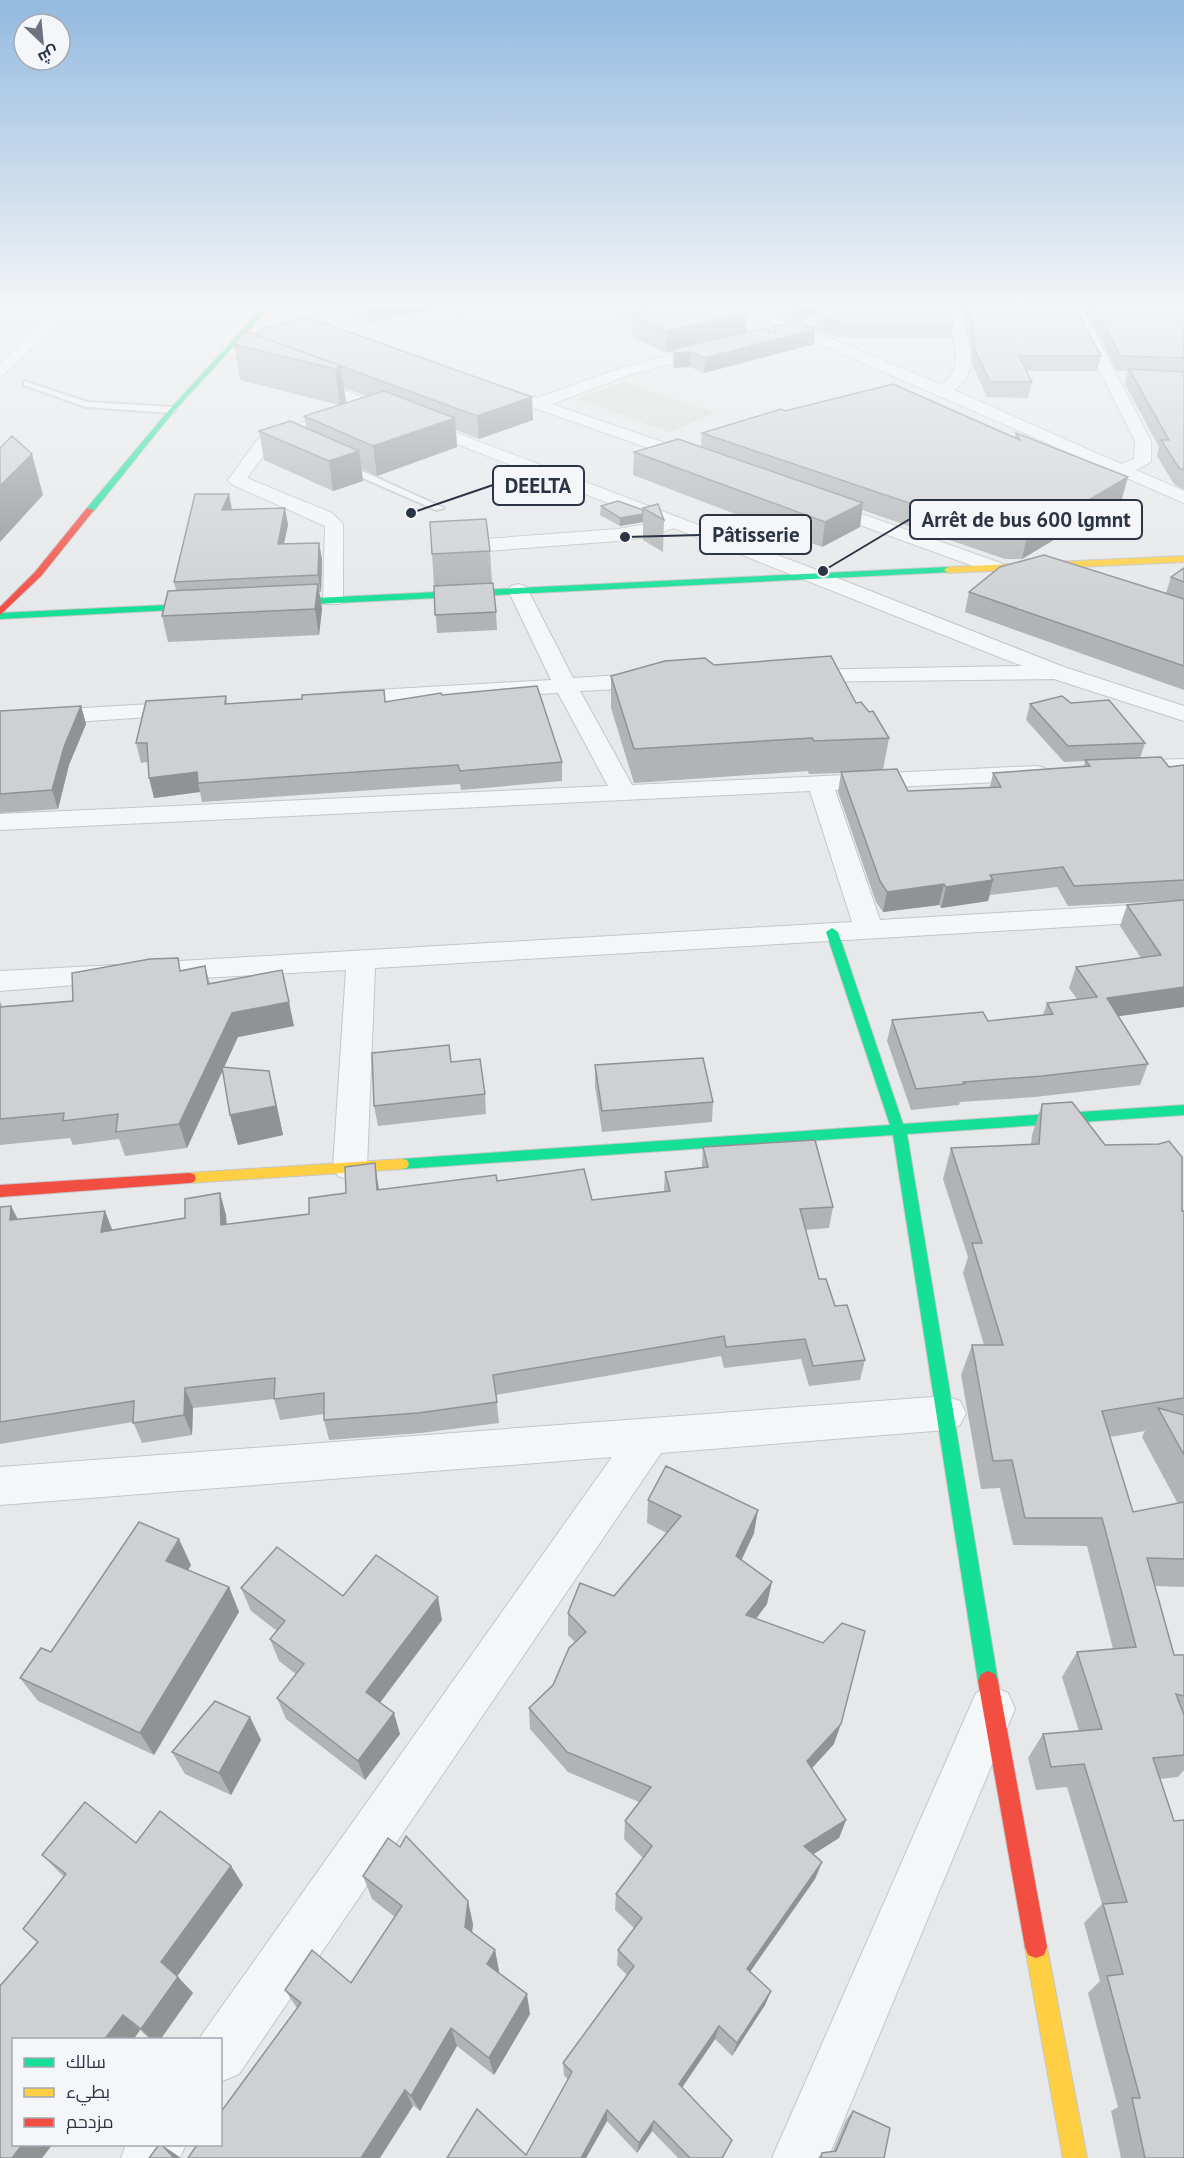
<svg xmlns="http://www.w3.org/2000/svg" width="1184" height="2158" viewBox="0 0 1184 2158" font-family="'PT Sans',Cairo,sans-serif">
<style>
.green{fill:#d6ded6}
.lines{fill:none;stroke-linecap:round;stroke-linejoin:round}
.lane-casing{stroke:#c4c6c8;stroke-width:4}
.street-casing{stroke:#c4c6c8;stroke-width:2}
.fast-casing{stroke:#c4c6c8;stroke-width:2}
.slow-casing{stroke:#c4c6c8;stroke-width:2}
.jam-casing{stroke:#c4c6c8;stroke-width:2}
.lane{fill:#f5f6f7;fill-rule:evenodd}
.street{fill:#f5f6f7;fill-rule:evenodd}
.fast{fill:#16e098;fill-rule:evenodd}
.slow{fill:#ffcf43;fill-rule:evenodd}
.jam{fill:#f24e42;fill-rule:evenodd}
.wall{fill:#b1b3b5;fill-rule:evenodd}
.shaded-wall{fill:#909294}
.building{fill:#ced0d3;stroke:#909294;stroke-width:1.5}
.leader{fill:none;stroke:#2b3445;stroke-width:2}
.callout-dot{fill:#2b3445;stroke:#f4f6f9;stroke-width:2}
.callout{fill:#f4f6f9;stroke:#2b3445;stroke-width:2}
.callout-label{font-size:21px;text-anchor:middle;font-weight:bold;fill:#2b3445}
</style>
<rect width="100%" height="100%" fill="#e6e8ea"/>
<path class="green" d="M624 382 716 413 669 432 577 399Z"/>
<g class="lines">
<defs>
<g id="lane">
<path d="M480 306H494L461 315 457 313Z"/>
<path d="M24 381 87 402 172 407 176 410 172 413 86 407 24 385Z"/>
<path d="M338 463H344L444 508 436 510 338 467Z"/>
</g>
<g id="street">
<path d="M61 306H76L5 374 0 376V363Z"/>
<path d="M261 306H276L344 333 342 336H332L262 311Z"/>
<path d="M735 306H755L796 324 817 317 819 306H833L828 322 808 329 942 385C968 367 951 331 944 306H958C966 333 984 370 954 390L1121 464 1134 459 1135 441 1067 306H1081L1151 441V462L1136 470 1184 491V503L795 333H786L784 329Z"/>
<path d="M713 344 718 345 720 348 718 351 629 375 552 404 700 455 703 459 700 463 694 464 486 391 484 388 492 383 537 398 618 369Z"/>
<path d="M228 346 822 572 1064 667 1184 706V721L1054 679 790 682 787 677 790 672 798 670 1022 666 674 528 646 537 618 541 446 554 439 552 436 548 439 544 446 542 618 529 657 522 223 353 221 350 223 347Z"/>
<path d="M347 406 355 411 353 414 270 447 247 478 332 513 343 524V600L340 604H326L323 600 325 526 231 484 228 480 258 439Z"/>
<path d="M822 500 1001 563 1004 567 1001 571H987L816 509 813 505Z"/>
<path d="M518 584 525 586 528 590 573 678 655 673 663 675 666 680 663 685 655 687 580 691 632 785 1036 766 1045 768 1048 773 1045 778 1036 780 835 790 880 920 1184 902V920L375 968 367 1167 362 1176 350 1180 338 1176 333 1167 346 970 163 980 153 978 148 971 153 964 163 962 852 922 810 791 0 830V814L608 786 558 693 342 706 334 704 331 699 334 694 342 692 551 680 508 590 511 586Z"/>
<path d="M185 702 193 704 196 709 193 714 0 727V713Z"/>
<path d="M1184 759V773L1125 775 1116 773 1113 768 1116 763 1125 761Z"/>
<path d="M116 965 126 967 131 974 126 981 0 991V971Z"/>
<path d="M946 1396 960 1401 966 1413 960 1425 946 1430 661 1453 239 2074 220 2082V2040H199L201 2036 612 1457 0 1505V1467Z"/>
<path d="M992 1686 1008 1693 1015 1709 828 2158H772L976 1693Z"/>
<path d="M126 2144H186L180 2158H121Z"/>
</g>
<g id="fast">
<path d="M264 306H271L174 411 93 512H87V508L170 409Z"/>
<path d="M948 567 952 570 951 572 275 606 271 603 275 600Z"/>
<path d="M208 603 211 604V608L0 619V613Z"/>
<path d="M832 928 838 932 903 1124 1184 1105V1115L907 1134 998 1681 995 1688 988 1691 981 1688 978 1681 893 1135 402 1169 397 1168 395 1164 397 1160 402 1159 890 1125 826 932Z"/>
</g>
<g id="slow">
<path d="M1184 556V562L948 573 944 570 948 567Z"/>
<path d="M402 1159 407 1160 409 1164 407 1168 402 1169 189 1183 184 1182 182 1178 184 1174 189 1173Z"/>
<path d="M1036 1936 1044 1939 1047 1947 1087 2158H1063L1025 1947 1028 1939Z"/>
</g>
<g id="jam">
<path d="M87 508 94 510 41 576 0 615V607L35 572Z"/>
<path d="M189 1173 194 1174 196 1178 194 1182 189 1183 0 1197V1185Z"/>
<path d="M988 1671 995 1674 998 1681 1047 1947 1044 1955 1036 1958 1028 1955 1025 1947 978 1681 981 1674Z"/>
</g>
</defs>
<use href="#lane" class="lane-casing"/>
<use href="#street" class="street-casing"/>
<use href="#fast" class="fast-casing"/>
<use href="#slow" class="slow-casing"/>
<use href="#jam" class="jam-casing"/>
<use href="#lane" class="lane"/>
<use href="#street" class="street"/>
<use href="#fast" class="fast"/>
<use href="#slow" class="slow"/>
<use href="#jam" class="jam"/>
</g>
<g class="wall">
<path d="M342 306H451L371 322Z"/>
<path d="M597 306H731L746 333 774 332 775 326 796 321 769 310V306H817L815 315 797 321 815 329 814 344 704 373 690 367 674 368 673 364V351L666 353 632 337 633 323Z"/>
<path d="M959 306H1075L1101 356 1097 371H1026L1032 382 1028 398 987 397 972 364 970 339Z"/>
<path d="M1082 306H1184V490L1174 484 1157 456 1159 447 1125 384 1128 371H1117Z"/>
<path d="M832 309 953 323 951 337H838L815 329 817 315Z"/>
<path d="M256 335 533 420 479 439 456 430 457 447 377 476 362 469 363 481 333 491 264 460 259 431 306 428 304 416 339 405 240 380 234 344ZM344 388 367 396 346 403Z"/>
<path d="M785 411 1015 438 1016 433 1122 499 1022 559H1005L862 510 860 527 822 547 633 475 634 452 701 447 702 433Z"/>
<path d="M601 506 643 510V508L664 520 663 552 643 540V522L620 526 600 515Z"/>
<path d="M232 510 288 525 284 544 322 559 321 592H319L322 609 319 635 168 642 162 616 176 590 174 582Z"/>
<path d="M490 551 492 583 496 612 497 630 437 633 432 554Z"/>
<path d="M1184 568V690L965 612 969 592 1166 593 1171 577Z"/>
<path d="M714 665 856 703 889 738 883 770 908 791 990 787 993 773 1084 766 1085 761 1064 762 1026 720 1030 704 1071 703 1145 743 1140 758 1169 767 1184 765V900L1068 906 1057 887 990 895 988 901 941 908 939 905 883 912 876 902 838 792 841 773 809 774 808 771 634 783 611 708V676Z"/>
<path d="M442 695 562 762V781L461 790 460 784 202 802 200 792 154 798 148 762 141 763 136 743 226 696 227 704 385 702Z"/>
<path d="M81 706 86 724 69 765 58 809 0 813V711Z"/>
<path d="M1184 900V1007L1118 1016 1148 1064 1140 1085 1035 1097 960 1102 959 1105 911 1110 887 1041 892 1020 988 1021 1043 1015 1047 1003 1077 999 1069 988 1076 967 1141 958 1120 926 1127 905Z"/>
<path d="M205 966 210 984 294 1026 238 1037 224 1067 276 1101 283 1135 238 1145 230 1115 223 1070 187 1148 125 1156 119 1139 73 1145 70 1138 0 1145V1001L2 1006 73 1001 182 970Z"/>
<path d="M451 1062 485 1094 486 1114 378 1126 374 1106Z"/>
<path d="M595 1065 713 1102 712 1122 602 1132 595 1086Z"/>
<path d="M1042 1104 1105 1145 1182 1211H1184V1587L1155 1586 1174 1655H1184V1770L1178 1777 1160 1779 1184 2158H1121L1111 2111 1118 2107 1088 1993 1100 1981 1084 1923 1102 1904 1067 1787 1036 1790 1028 1758 1043 1734 1079 1731 1062 1677 1077 1652 1113 1649 1087 1546 1013 1545 1000 1488 981 1489 961 1375 972 1345H984L963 1273 968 1257 943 1179 951 1148 1031 1145 1032 1135ZM1145 1431 1142 1437 1178 1504 1133 1512 1110 1437Z"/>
<path d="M703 1147 833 1207 829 1228 805 1230 819 1279 865 1360 860 1380 809 1386 801 1359 724 1368 721 1356 496 1395 499 1423 421 1433 329 1440 324 1420V1414L280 1420 274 1399 193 1408 192 1435 142 1443 133 1422 0 1444V1207L11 1206 18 1219 105 1211 112 1230 185 1218 220 1193 226 1215 227 1225 309 1214 346 1193 375 1163 379 1189 497 1181 592 1200 664 1191 665 1172 702 1167Z"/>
<path d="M648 1500 754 1533 742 1559 767 1604 756 1619 834 1744 812 1768 846 1820 839 1838 813 1854 822 1862 815 1879 750 1972 771 1991 765 2005 732 2056 715 2039 682 2088 732 2140 723 2158H678L652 2131 637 2153 607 2121 586 2158H447L526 2155 568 2080 564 2075 563 2063 627 1975 617 1965 618 1950 634 1928 615 1910 616 1894 643 1858 624 1839 625 1821 639 1802 568 1772 530 1729 529 1708 553 1685 575 1642 568 1635V1613L614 1596 667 1533 647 1523Z"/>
<path d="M191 1565 188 1570 229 1587 239 1612 154 1755 38 1701 20 1678 51 1652Z"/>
<path d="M241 1588 343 1596 442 1620 380 1703 400 1734 365 1780 286 1719 277 1698 296 1674 279 1661 270 1639 277 1631 251 1611Z"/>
<path d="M250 1717 261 1740 231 1795 185 1774 172 1752Z"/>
<path d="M85 1802 136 1843 160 1811 231 1866 243 1885 177 1976 193 1993 160 2040H151L140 2030 133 2040H14V2145H52L42 2158H0V1986L37 1942 23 1929 64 1877 42 1855Z"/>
<path d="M363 1876 473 1924 472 1932 495 1950 499 1971 498 1972 530 2014 494 2075 457 2046 420 2111 297 2008 285 1990 351 1983 395 1917 372 1899Z"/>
<path d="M853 2111 884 2158H818L822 2153 833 2151 846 2120Z"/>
</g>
<g class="shaded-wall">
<path d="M0 306H10L0 314Z"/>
<path d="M370 306H451L371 322Z"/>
<path d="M801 306H817L815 315 796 322 797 308Z"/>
<path d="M747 313 746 334 673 349V351L666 353 667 331Z"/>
<path d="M815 329 814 344 704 373 705 358Z"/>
<path d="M691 352 690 367 674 368 675 353Z"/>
<path d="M341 366 346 403 340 405 335 369Z"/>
<path d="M532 397 533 420 479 439 477 416Z"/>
<path d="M455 418 457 447 377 476 373 446Z"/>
<path d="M359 451 363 481 333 491 329 461Z"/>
<path d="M32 454 43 495 0 542V486Z"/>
<path d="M1128 477 1122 499 1022 559 1027 536Z"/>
<path d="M229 494 232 510H222Z"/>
<path d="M863 503 860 527 822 547 825 522Z"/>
<path d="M285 508 288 525 280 561 278 544Z"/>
<path d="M643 514V522L620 526V518Z"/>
<path d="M319 543 322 559 321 592 318 575Z"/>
<path d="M318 584 322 609 319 635 315 609Z"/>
<path d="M81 706 86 724 69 765 58 809 52 790 64 747Z"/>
<path d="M197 772 198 783 200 792 154 798 149 778Z"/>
<path d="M993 880 988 901 941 908 946 887Z"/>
<path d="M944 884 939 905 883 912 887 892Z"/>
<path d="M1184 987V1007L1099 1019 1107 998Z"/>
<path d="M289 1002 294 1026 238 1037 187 1148 179 1124 232 1013Z"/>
<path d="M269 1071 283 1135 238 1145 230 1115Z"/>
<path d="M375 1163 378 1184 381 1211 377 1190Z"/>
<path d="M220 1193 226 1215 227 1246 221 1225Z"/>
<path d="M11 1206 21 1227 10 1220Z"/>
<path d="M105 1211 113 1232H101Z"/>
<path d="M185 1388 193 1408 192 1435 184 1415Z"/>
<path d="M758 1510 754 1533 733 1578 736 1556Z"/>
<path d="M179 1539 191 1565 178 1587 166 1561Z"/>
<path d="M772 1582 767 1604 742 1637 746 1615Z"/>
<path d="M229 1587 239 1612 154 1755 140 1733Z"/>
<path d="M438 1597 442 1620 372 1713 366 1692Z"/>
<path d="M394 1713 400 1734 365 1780 358 1761Z"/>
<path d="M250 1717 261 1740 231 1795 219 1773Z"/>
<path d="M841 1724 834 1744 801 1780 807 1761Z"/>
<path d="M846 1820 839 1838 798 1864 804 1846Z"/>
<path d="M822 1862 815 1879 742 1983 747 1969Z"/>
<path d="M231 1866 243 1885 176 1978 161 1962Z"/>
<path d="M468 1901 473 1924 470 1949 465 1927Z"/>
<path d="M495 1950 499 1971 492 1984 487 1964Z"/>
<path d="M178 1977 193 1993 160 2040H152L141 2029Z"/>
<path d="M771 1991 765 2005 732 2056 737 2043Z"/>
<path d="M527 1994 530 2014 494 2075 489 2058Z"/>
<path d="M123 2015 140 2030 133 2040H104Z"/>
<path d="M719 2026 715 2039 676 2096 679 2084Z"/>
<path d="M451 2028 457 2046 420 2111 411 2096Z"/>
<path d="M405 2090 413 2106 380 2158H361Z"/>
<path d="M607 2110V2121L586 2158H581Z"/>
<path d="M654 2121 652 2131 637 2153 639 2143Z"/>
<path d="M22 2145H52L42 2158H12Z"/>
<path d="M162 2145 181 2158H174Z"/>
</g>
<g class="building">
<path d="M642 306H731L747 313 667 331 633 316 654 312Z"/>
<path d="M832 306H949L953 323H839L817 315 832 309Z"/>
<path d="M966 306H1075L1101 356H1019L1032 382H990L975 350 973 324Z"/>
<path d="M1093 306H1184V358L1121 356Z"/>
<path d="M307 317 532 397 477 416 256 335 260 330Z"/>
<path d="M796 321 815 329 705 358 691 352 675 353 673 349 766 328 776 333 775 326Z"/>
<path d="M245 331 341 366 335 369 234 344Z"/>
<path d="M1129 369 1184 372V470L1179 468 1161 440H1169Z"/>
<path d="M893 384 1020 440 1016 433 1128 477 1027 536 1010 537 702 433 781 409 785 411Z"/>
<path d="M384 391 455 418 373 446 304 416Z"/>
<path d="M290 421 359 451 329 461 259 431Z"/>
<path d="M12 436 32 454 0 486V448Z"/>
<path d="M678 439 863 503 825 522 634 452Z"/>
<path d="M195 494H229L222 510 285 508 278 544 319 543 318 575 174 582Z"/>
<path d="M618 501 643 510V514L620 518 601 506Z"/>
<path d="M658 504 664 520 643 508Z"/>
<path d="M486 519 490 551 432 554 430 522Z"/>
<path d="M1044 555 1184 599V666L969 592 1000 567Z"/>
<path d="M1184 568V582L1171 577Z"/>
<path d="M493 583 496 612 435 615 434 586Z"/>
<path d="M318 584 315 609 162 616 168 591Z"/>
<path d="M831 656 856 703 861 702 869 712 873 711 889 738 814 741 812 738 634 749 611 676 665 661 705 658 714 665Z"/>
<path d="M537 686 562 762 460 771 458 765 198 783 197 772 149 778 147 743H136L146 701 226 696 225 704 302 699V695L384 690 385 702 441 693 442 695Z"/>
<path d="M1062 696 1071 703 1109 700 1145 743 1068 746 1030 704Z"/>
<path d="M81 706 64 747 52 790 0 794V711Z"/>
<path d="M1161 757 1169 767 1184 765V880L1074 886 1063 867 990 875 993 880 946 887 944 884 887 892 880 881 841 772 897 769 908 791 1001 787 993 773 1090 766 1085 760Z"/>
<path d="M1184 900V987L1107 998 1148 1064 1042 1076 963 1082 965 1084 916 1089 892 1020 983 1012 988 1021 1053 1014 1047 1003 1097 997 1076 967 1161 955 1127 905Z"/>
<path d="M178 958 180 971 205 966 208 984 282 970 289 1002 232 1013 179 1124 116 1132 118 1114 63 1121 64 1113 0 1119V1007L73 1001 72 973 150 959Z"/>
<path d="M449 1045 451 1062 480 1059 485 1094 374 1106 372 1053Z"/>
<path d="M703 1058 713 1102 602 1111 595 1065Z"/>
<path d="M222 1067 269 1071 276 1106 230 1115Z"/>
<path d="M1072 1102 1105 1145 1159 1144 1169 1141 1182 1157V1211H1184V1398L1102 1411 1133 1512 1184 1502V1559L1147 1558 1174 1655H1184V1696L1176 1694 1184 1715V1755L1153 1758 1174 1821 1184 1820V2158H1145L1132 2098H1140L1107 1976 1123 1974 1103 1904 1127 1902 1084 1764 1051 1767 1043 1734 1102 1729 1077 1652 1136 1647 1102 1518H1025L1012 1460 993 1461 972 1345H1003L972 1243H982L951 1148 1039 1144 1042 1104Z"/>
<path d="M815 1140 833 1207 800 1209 819 1279H826L835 1306 847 1305 865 1360 813 1366 805 1339 726 1347 724 1336 493 1375 497 1402 418 1413 324 1420V1393L274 1399 275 1378 185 1388 184 1415 133 1423 134 1401 0 1422V1207L11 1206 10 1220 105 1211 101 1232 185 1218V1199L220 1193 221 1225 309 1214V1198L346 1193 345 1167 375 1163 377 1190 496 1175 497 1181 584 1169 592 1200 670 1191 665 1172 708 1167 703 1147Z"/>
<path d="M1158 1408 1184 1415V1455Z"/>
<path d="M666 1466 758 1510 736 1556 772 1582 746 1615 823 1643 842 1623 865 1631 841 1724 807 1761 846 1820 804 1846 822 1862 747 1969 771 1991 737 2043 719 2026 679 2084 732 2140 722 2158H690L654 2121 639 2143 607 2110 581 2158H447L477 2109 526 2155 572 2072 563 2063 634 1966 618 1950 642 1918 616 1894 652 1846 625 1821 651 1787 567 1752 529 1708 553 1685 569 1648 586 1632 568 1613 580 1583 614 1596 681 1516 648 1500Z"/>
<path d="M139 1522 179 1539 166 1561 229 1587 140 1733 20 1678 41 1648 51 1652Z"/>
<path d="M277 1547 343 1596 376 1555 438 1597 366 1692 394 1713 358 1761 277 1698 304 1664 270 1639 285 1621 241 1588Z"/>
<path d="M215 1701 250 1717 219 1773 172 1752Z"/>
<path d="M85 1802 136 1843 160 1811 231 1866 161 1962 178 1977 141 2029 123 2015 104 2040H14V2145H22L12 2158H0V1986L38 1942 23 1929 66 1874 42 1855Z"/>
<path d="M406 1836 468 1901 465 1927 495 1950 487 1964 527 1994 489 2058 451 2028 411 2096 405 2090 361 2158H188L197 2145H220V2113L301 2003 285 1990 312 1950 351 1983 402 1906 363 1876 388 1838 400 1847Z"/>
<path d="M853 2111 890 2128 884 2158H821L822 2153 836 2151Z"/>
<path d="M162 2145 174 2158H149L158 2146Z"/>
</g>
<linearGradient id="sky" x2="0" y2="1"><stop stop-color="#93bae0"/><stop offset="0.5" stop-color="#f4f5f6"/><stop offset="1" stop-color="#f4f5f6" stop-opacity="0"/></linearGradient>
<rect width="1184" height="609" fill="url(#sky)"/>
<path class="leader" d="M411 513L493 485M823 571L910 519M625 537L700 535"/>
<g class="callout-dot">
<circle cx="411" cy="513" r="6"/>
<circle cx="823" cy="571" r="6"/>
<circle cx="625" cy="537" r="6"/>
</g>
<g class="callout">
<rect x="493" y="466" width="91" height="39" rx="6"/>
<rect x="910" y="500" width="232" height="39" rx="6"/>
<rect x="700" y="515" width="111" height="39" rx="6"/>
</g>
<g class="callout-label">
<text x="538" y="493">DEELTA</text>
<text x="1026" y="527">Arrêt de bus 600 lgmnt</text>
<text x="756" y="542">Pâtisserie</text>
</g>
<rect x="12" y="2038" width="210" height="108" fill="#f4f6f9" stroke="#a4a8b1" stroke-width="1.5"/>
<rect x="24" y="2058" width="30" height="9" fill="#16e098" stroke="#a4a8b1" stroke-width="1.5"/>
<text x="66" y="2068" font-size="18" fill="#2b3445">سالك</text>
<rect x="24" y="2088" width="30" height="9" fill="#ffcf43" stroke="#a4a8b1" stroke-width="1.5"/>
<text x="66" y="2098" font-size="18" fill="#2b3445">بطيء</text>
<rect x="24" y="2118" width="30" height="9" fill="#f24e42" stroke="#a4a8b1" stroke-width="1.5"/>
<text x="66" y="2128" font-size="18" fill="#2b3445">مزدحم</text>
<g transform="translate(42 42) rotate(154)"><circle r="28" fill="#f4f6f9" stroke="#a4a8b1" stroke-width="1.5"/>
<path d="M0-4.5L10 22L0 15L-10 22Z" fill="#6c737f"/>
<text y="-9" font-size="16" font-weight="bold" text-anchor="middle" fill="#2b3445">ش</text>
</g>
</svg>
